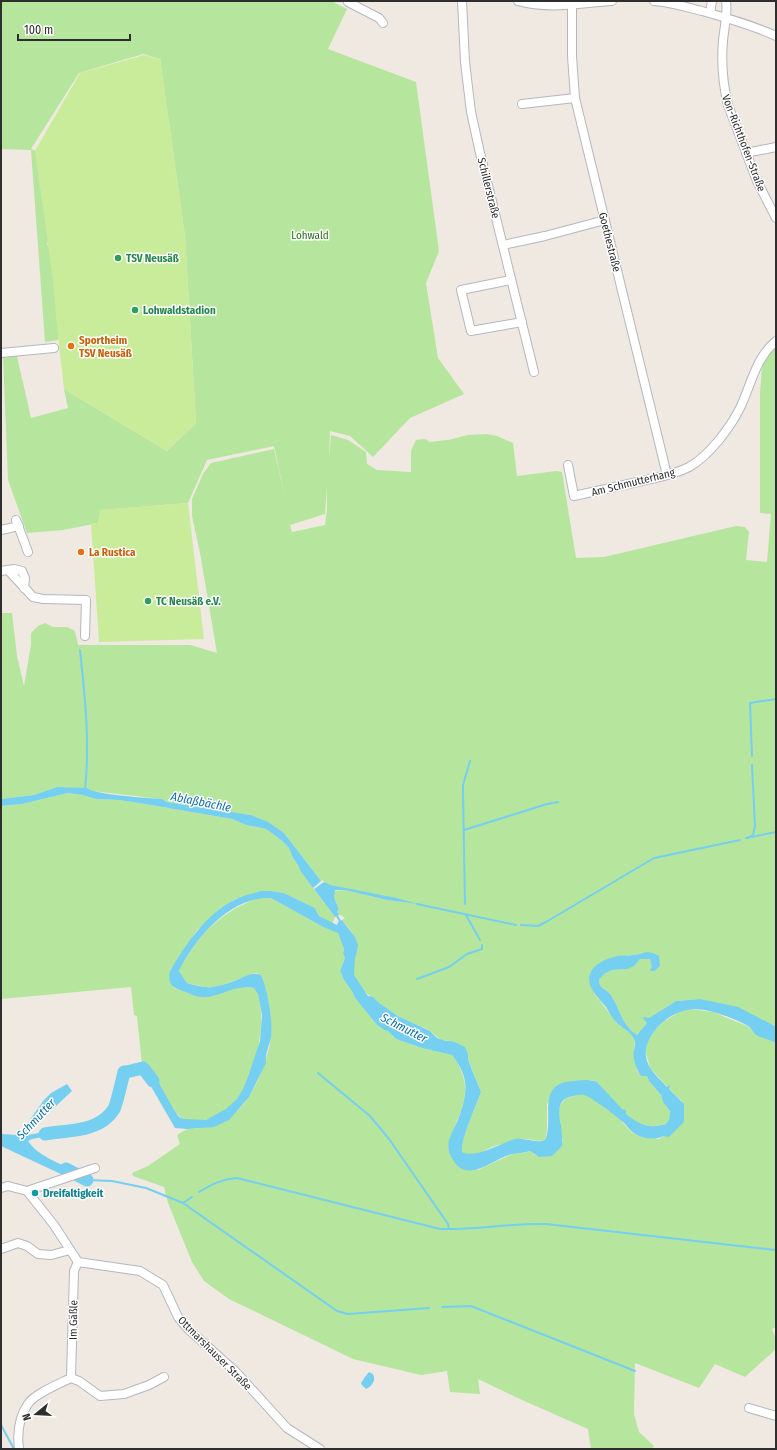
<svg xmlns="http://www.w3.org/2000/svg" width="777" height="1450" viewBox="0 0 777 1450" font-family="'Fira Sans Condensed',sans-serif">
<style>
.green{fill:#b6e59e;fill-rule:evenodd}
.pitch{fill:#c9ec9a}
.water{fill:#75cff0}
.lines{fill:none;stroke-linecap:round;stroke-linejoin:round}
.stream{stroke:#75cff0;stroke-width:2}
.river{stroke:#75cff0;stroke-width:13}
.minor-casing{stroke:#b4b7c1;stroke-width:10}
.minor{stroke:#fff;stroke-width:8}
.leisure-dot{fill:#2e9e5b;stroke:#fff;stroke-width:1.5}
.food-dot{fill:#e8710a;stroke:#fff;stroke-width:1.5}
.culture-dot{fill:#0f9aa8;stroke:#fff;stroke-width:1.5}
.labels{text-anchor:middle;stroke-width:3;stroke-linejoin:round;paint-order:stroke}
.street-label{font-size:11px;fill:#2e2e2e;stroke:#fff}
.park-label{font-size:11px;fill:#2c6e1b;stroke:#fff}
.leisure-label{font-size:11px;font-weight:bold;fill:#27864d;stroke:#fff;text-anchor:start}
.food-label{font-size:11px;font-weight:bold;fill:#c56008;stroke:#fff;text-anchor:start}
.culture-label{font-size:11px;font-weight:bold;fill:#0d838f;stroke:#fff;text-anchor:start}
.water-label{font-size:12px;font-style:italic;fill:#0d6fa3;stroke:#fff}
</style>
<rect width="100%" height="100%" fill="#efe9e1"/>
<g class="green">
<path d="M1 1H331L347 9 328 49 416 82 439 251 426 283 438 358 464 394 410 418 373 457 350 436 330 431 329 458 331 435 348 440 366 452 367 464 377 470 411 472V451L416 440 425 439 430 442 448 440 468 435 487 434 497 436 513 443 517 476 556 471 562 472 576 558 604 557 736 526 745 527 749 532 746 560 767 562 771 514 760 513V393L762 368 768 353 776 348V1027L757 1017 700 999 676 1001 649 1018 645 1019 643 1017 647 1023 637 1035C621 1025 620 1007 610 994 605 988 599 989 599 980L604 974 612 970 627 969 640 959H650L655 971 660 966 653 953H642L634 955 620 956 602 962 594 993 616 1022 631 1034 635 1041 634 1056 637 1071 641 1076H647L649 1081 661 1095 663 1102 670 1111 669 1120 666 1124C657 1126 646 1128 638 1123 624 1115 608 1094 597 1082L592 1080 571 1081 547 1104V1130L545 1140C539 1142 533 1140 527 1139 521 1139 505 1143 498 1145 486 1148 475 1159 462 1152 460 1141 477 1103 481 1092L468 1059V1054L451 1041C440 1042 437 1036 430 1031 425 1027 418 1026 413 1023 394 1015 362 995 354 976 352 971 353 963 355 958 355 956 357 953 357 952 359 939 350 929 342 920L345 918 341 915H339L337 911 339 910 334 897V891L345 890 387 900 413 903 331 885 324 882 323 880 321 881 284 833 258 818 251 815 167 802 162 799 57 787 34 795 1 799V613H12L17 656 24 686 31 645V633L38 626 45 623 53 627H67L75 631 78 645H190L217 653 200 553 192 516V499L203 474 211 463 274 449 286 502 274 446 207 460 188 503 101 510 98 523 63 530 27 533 8 480 3 356 16 352 31 418 68 408 64 389 167 451 196 423 185 236 160 59 143 54 79 73 31 149 44 154 54 225 47 244 61 270 63 315 58 340 45 342 31 150 1 149ZM327 486V510L325 525 292 532 290 525 325 514Z"/>
<path d="M68 793 82 795 96 799 120 800 151 805 232 819 246 825 266 829 281 840 289 848 293 858 298 865 307 880 335 917 332 924 319 916 315 908 284 893 271 891 248 895 235 899 222 907 197 930 170 971 171 984 174 988 202 997 232 989 243 987 254 988C259 992 259 999 260 1005 265 1031 254 1076 238 1098 231 1107 217 1118 205 1120 199 1121 190 1122 184 1119 174 1115 161 1090 156 1080 153 1074 151 1069 146 1065H142L137 1016 134 1015 131 987 1 999V806L22 804Z"/>
<path d="M262 897 271 898 323 927 338 932 344 949 343 953 345 958 340 971 344 980 352 991 355 998 377 1025 384 1030 388 1031 396 1039 422 1048 452 1055C469 1078 468 1095 457 1121 454 1130 449 1138 448 1147L478 1170 512 1154 525 1153 530 1151 535 1155 563 1141C560 1128 552 1103 570 1097 574 1096 580 1094 585 1095 591 1096 620 1118 624 1124 628 1128 630 1132 635 1134 641 1138 652 1138 659 1139L684 1122 682 1101 675 1095 650 1068 645 1050 649 1038 652 1033 662 1023 673 1016 681 1011 689 1009 713 1012 747 1026 756 1034 776 1043V1327L772 1329 776 1340V1349L745 1377 715 1364 699 1388 635 1363 634 1414 639 1432 654 1446 652 1449H591L588 1429 522 1400 478 1379 480 1394 450 1392 447 1371 421 1375 353 1359 229 1299 204 1281 192 1262 168 1203 164 1187 133 1176 132 1173 148 1166 180 1144 177 1135C181 1133 184 1130 188 1129 192 1128 196 1129 200 1128 205 1127 235 1113 238 1110 255 1094 269 1058 271 1035 272 1018 268 991 261 975L256 973 251 974 223 985 213 987H205L187 983 179 971C196 936 224 909 262 897Z"/>
</g>
<g class="pitch">
<path d="M144 55 160 59 185 236 196 423 167 451 64 389 56 317 53 280 35 151 80 73Z"/>
<path d="M188 503 204 639 99 642 91 523H98L100 510Z"/>
</g>
<g class="water">
<path d="M57 787 87 788C95 795 148 798 162 799L167 802 251 815 268 822 284 833 321 881 313 888 307 880 300 870 298 865 293 858 289 848 281 840 266 829 246 825 232 819 151 805 120 800 96 799 82 795 68 793 22 804 1 806V799L34 795Z"/>
<path d="M324 882 331 885 396 898 419 904 387 900 345 890H335L334 897 339 910 337 911 339 915 335 917 314 889Z"/>
<path d="M261 891H271L284 893 315 908 319 916 337 925 338 922 342 920 355 937 358 945 357 952 355 958 354 975 368 996 373 997 379 1003 398 1016 430 1031 437 1038 446 1041H451L457 1043 465 1047 468 1054V1059L472 1070 481 1092C477 1103 460 1141 462 1152 475 1159 501 1143 515 1139 525 1137 536 1144 545 1140 555 1120 535 1083 573 1081 581 1080 590 1079 597 1082L622 1109 626 1110V1114C640 1125 648 1129 666 1124L669 1120 670 1111 663 1102 661 1095 649 1081 647 1076H641C637 1071 632 1058 634 1051 635 1046 636 1043 634 1039 630 1031 622 1028 616 1022 612 1018 609 1012 606 1007 601 1001 593 993 590 985 585 967 604 959 618 956 623 955 628 956 633 955 645 954 647 949 659 956L660 966 655 971H651L650 970 652 967 650 959H640L634 966 627 969 612 970 604 974 599 980C599 989 605 988 610 994 620 1007 621 1025 637 1035L647 1023 642 1017 649 1018 676 1001 700 999 738 1007 771 1024 776 1027V1043C770 1040 762 1038 756 1035 753 1032 751 1028 748 1026 738 1020 724 1015 713 1012 704 1009 692 1008 683 1011 664 1016 640 1040 647 1061 650 1071 660 1079 667 1087L670 1085 669 1089 684 1104V1122L669 1137 663 1136C657 1140 644 1139 637 1135 631 1132 628 1127 624 1123 619 1118 590 1096 584 1095 580 1094 574 1096 569 1097 557 1101 559 1113 560 1123L561 1124C561 1131 563 1138 562 1146L552 1156 539 1157 530 1151C524 1153 519 1153 512 1154 494 1158 468 1185 453 1160 449 1154 447 1147 449 1140 451 1133 455 1127 458 1120 462 1109 467 1094 465 1082 464 1072 458 1063 452 1055L422 1048 396 1039 388 1031 384 1030 377 1025 355 998 352 991 344 980 340 971 345 958 343 953 344 949 338 933 323 927 271 898C231 896 195 938 179 971L187 983C195 985 203 988 212 987 220 986 227 984 234 981 243 978 251 971 261 975 268 990 273 1022 271 1038 269 1046 265 1054 266 1063L249 1097 229 1120 214 1127 187 1129 175 1128 145 1076 142 1065H146L151 1069 174 1110 179 1117 184 1119 206 1120 226 1109 237 1099 243 1089 248 1077 260 1041 262 1015 258 994 254 988C234 984 218 999 201 997 196 997 191 994 186 992 173 988 167 986 170 971 186 944 206 914 234 900 243 895 252 894 261 891Z"/>
<path d="M67 1084 72 1091 42 1119 28 1135 61 1129 62 1133 32 1139 28 1141C38 1156 59 1163 75 1171L63 1175 1 1146V1134L19 1135 44 1100 51 1093Z"/>
<path d="M369 1372 373 1374C376 1381 372 1386 366 1389L362 1385 361 1383 365 1377Z"/>
</g>
<g class="lines">
<g class="stream">
<path d="M80 650C85 697 90 743 85 790"/>
<path d="M752 756 750 703 776 699"/>
<path d="M464 830 547 804 558 802"/>
<path d="M746 838 776 832"/>
<path d="M748 838 753 835 755 826 752 765"/>
<path d="M417 904 516 925"/>
<path d="M465 904 463 793V785L470 761"/>
<path d="M336 914 341 923"/>
<path d="M466 915 480 940"/>
<path d="M521 925 538 926 546 922 654 858 740 840"/>
<path d="M417 979 449 967 467 954 482 949V945"/>
<path d="M318 1073 370 1116 389 1139 448 1224 449 1229"/>
<path d="M87 1180 112 1181 146 1188 183 1203 337 1311 348 1314 429 1308"/>
<path d="M199 1192C212 1184 222 1179 237 1178L440 1229C476 1230 511 1223 546 1224L776 1250"/>
<path d="M183 1203 192 1197"/>
<path d="M442 1307 471 1306 635 1371"/>
<path d="M1 1425 14 1449"/>
</g>
<g class="river">
<path d="M126 1072 143 1068 153 1081"/>
<path d="M45 1134C69 1130 100 1132 114 1109 117 1103 122 1080 124 1072"/>
<path d="M66 1169 87 1180"/>
</g>
<defs>
<g id="minor">
<path d="M462 1 465 62 471 112 480 153 534 372"/>
<path d="M518 1C550 10 580 3 612 1"/>
<path d="M654 1C670 2 686 7 702 11 727 18 752 25 776 36"/>
<path d="M726 1C728 14 724 28 723 41 721 63 723 84 728 105L757 181 776 218"/>
<path d="M348 2 379 18 383 23"/>
<path d="M572 6V56L575 98 667 475"/>
<path d="M710 13 712 1"/>
<path d="M522 104 575 98"/>
<path d="M746 153 776 147"/>
<path d="M503 245 545 236 605 220"/>
<path d="M511 280 461 290 471 331 522 322"/>
<path d="M1 353 54 348"/>
<path d="M568 465 574 496C596 491 619 486 642 481 658 477 674 475 689 467 709 456 730 428 740 408 751 385 756 357 776 341"/>
<path d="M16 520 28 552"/>
<path d="M1 530 19 526"/>
<path d="M8 570 33 597 43 599 86 600 85 636"/>
<path d="M1 571 14 569 22 571 25 578 24 588"/>
<path d="M1 1188 8 1186 27 1191 54 1225 78 1262 140 1271 163 1285 178 1317 187 1328 236 1372 287 1428 320 1449"/>
<path d="M27 1191 95 1168"/>
<path d="M1 1249 18 1243 27 1246 38 1254 51 1255 70 1250"/>
<path d="M71 1378 79 1381 100 1396 124 1394 149 1385 164 1377"/>
<path d="M749 1408 776 1416"/>
<path d="M19 1449C17 1433 19 1417 28 1404 34 1394 61 1383 71 1378L74 1271 78 1262"/>
</g>
</defs>
<use href="#minor" class="minor-casing"/>
<use href="#minor" class="minor"/>
</g>
<g class="leisure-dot">
<circle cx="118" cy="258" r="4"/>
<circle cx="135" cy="310" r="4"/>
<circle cx="148" cy="601" r="4"/>
</g>
<g class="food-dot">
<circle cx="71" cy="346" r="4"/>
<circle cx="81" cy="552" r="4"/>
</g>
<circle class="culture-dot" cx="35" cy="1193" r="4"/>
<g class="labels">
<g class="street-label">
<text transform="translate(744 143) rotate(69)" y="4">Von-Richthofen-Straße</text>
<text transform="translate(489 188) rotate(76)" y="4">Schillerstraße</text>
<text transform="translate(610 242) rotate(76)" y="4">Goethestraße</text>
<text transform="translate(633 482) rotate(-14)" y="4">Am Schmutterhang</text>
<text transform="translate(73 1320) rotate(-89)" y="4">Im Gäßle</text>
<text transform="translate(215 1353) rotate(45)" y="4">Ottmarshauser Straße</text>
</g>
<g class="park-label">
<text x="310" y="239">Lohwald</text>
</g>
<g class="leisure-label">
<text x="126" y="262">TSV Neusäß</text>
<text x="143" y="314">Lohwaldstadion</text>
<text x="156" y="605">TC Neusäß e.V.</text>
</g>
<g class="food-label">
<text x="79" y="344">Sportheim<tspan x="79" dy="13">TSV Neusäß</tspan></text>
<text x="89" y="556">La Rustica</text>
</g>
<g class="culture-label">
<text x="43" y="1197">Dreifaltigkeit</text>
</g>
<g class="water-label">
<text transform="translate(201 802) rotate(11)" y="4">Ablaßbächle</text>
<text transform="translate(404 1028) rotate(27)" y="4">Schmutter</text>
<text transform="translate(36 1119) rotate(-47)" y="4">Schmutter</text>
</g>
</g>
<rect width="777" height="1450" fill="none" stroke="#2e2e2e" stroke-width="4"/>
<g transform="translate(36 1414) rotate(252)" stroke="#ffffff" stroke-width="3" paint-order="stroke">
<path d="M0-3L7 15L0 10L-7 15Z" fill="#2e2e2e"/>
<text y="-6" font-size="11" font-weight="bold" text-anchor="middle" fill="#2e2e2e">N</text>
</g>
<path d="M18 34v6h112v-6" fill="none" stroke="#2e2e2e" stroke-width="2"/>
<text x="24" y="34" font-size="12" fill="#2e2e2e" stroke="#ffffff" stroke-width="3" paint-order="stroke">100 m</text>
</svg>
